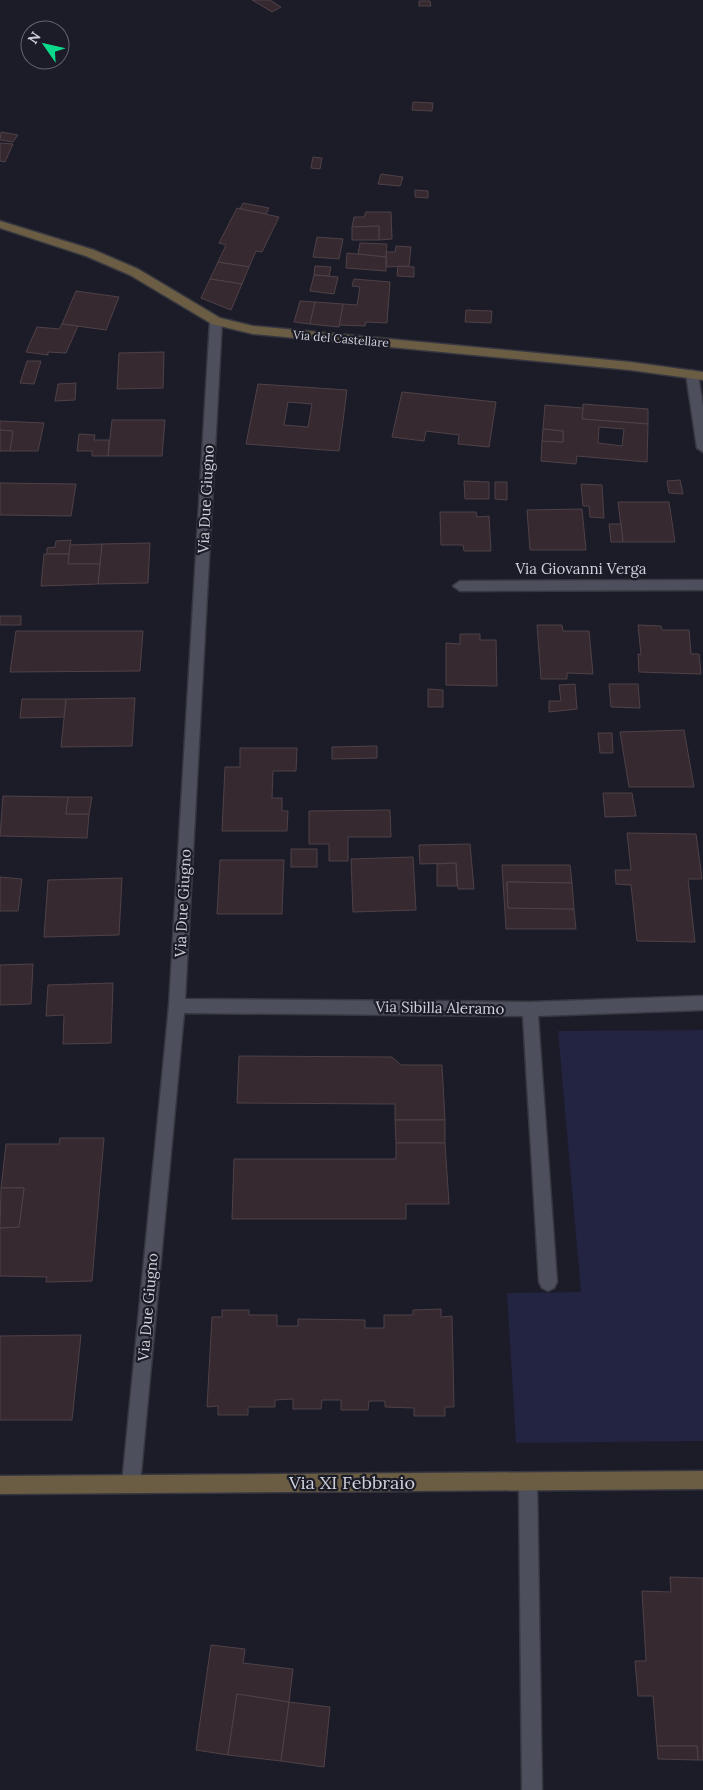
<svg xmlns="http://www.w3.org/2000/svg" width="703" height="1790" viewBox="0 0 703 1790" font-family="Lora,serif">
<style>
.green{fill:#232342}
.building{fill:#362930;stroke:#4f4148;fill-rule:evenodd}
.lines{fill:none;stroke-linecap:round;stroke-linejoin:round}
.street-casing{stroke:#363740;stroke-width:3}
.secondary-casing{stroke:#363740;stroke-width:3}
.street{fill:#4e4f5c;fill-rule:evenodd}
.secondary{fill:#6b5d43;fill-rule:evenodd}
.labels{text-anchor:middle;stroke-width:4.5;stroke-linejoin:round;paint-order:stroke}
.far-street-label{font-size:12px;fill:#d0d1d9;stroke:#1b1c27}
.street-label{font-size:15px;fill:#d0d1d9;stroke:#1b1c27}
.near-street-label{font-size:18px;fill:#d0d1d9;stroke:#1b1c27}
</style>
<rect width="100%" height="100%" fill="#1b1c27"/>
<path class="green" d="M703 1030V1441L516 1443 507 1293 581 1292 558 1031Z"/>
<g class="building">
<path d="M252 0H270L281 7 272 12Z"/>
<path d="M419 1H430L431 6H419Z"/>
<path d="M413 102 433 103 432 111 412 110Z"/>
<path d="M1 132 18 135 13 142 0 140Z"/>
<path d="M0 143 13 144 5 162 0 161Z"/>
<path d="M313 157 322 158 320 169 311 168Z"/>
<path d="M381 174 403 177 400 186 378 184Z"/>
<path d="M415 190 428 191V198L415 197Z"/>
<path d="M243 203 269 208 266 214 240 209Z"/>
<path d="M237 208 279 217 262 252 256 251 249 267 218 262 226 245 219 243Z"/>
<path d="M366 212H391L392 239 379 240V226L352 227 354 217H364Z"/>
<path d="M379 226V240H352V227Z"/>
<path d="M317 237 343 239 339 259 313 257Z"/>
<path d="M360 243 387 244 386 257 358 254Z"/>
<path d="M396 246 411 247 409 266 387 267 386 252H395Z"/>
<path d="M347 253 386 257V271L346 268Z"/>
<path d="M218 262 249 267 242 284 210 279Z"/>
<path d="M315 266 331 267 329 276 314 275Z"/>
<path d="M398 266 414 267V277L397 276Z"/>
<path d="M314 275 338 277 334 294 310 291Z"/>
<path d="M210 279 242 284 231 310 201 298Z"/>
<path d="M354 279 390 282 387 323 366 322 365 326 339 325 343 304 357 305 360 287 352 286Z"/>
<path d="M76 291 119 297 106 330 62 324Z"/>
<path d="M300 301 315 302 310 324 294 322Z"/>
<path d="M315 302 343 304 339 327 310 324Z"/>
<path d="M466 310 492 311 491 323 465 322Z"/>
<path d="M62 324 78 326 66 353 48 352V355L26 352 37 327 59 329Z"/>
<path d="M164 352 163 388 117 389 119 353Z"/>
<path d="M27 361H41L34 384 20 383Z"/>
<path d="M76 383 75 400 55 401 58 384Z"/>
<path d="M258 384 347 390 339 451 246 444ZM288 402 312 404 308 427 284 425Z"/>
<path d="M402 392 496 402 489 447 458 444 459 435 426 431 424 441 392 437Z"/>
<path d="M583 404 648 409V424L582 419Z"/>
<path d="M545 405 583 408 582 419 648 424 647 462 577 456 576 464 541 461 542 441 563 442V431L543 429ZM599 427 624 429 622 446 598 443Z"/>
<path d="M112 420H165L162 456H108Z"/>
<path d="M0 421 44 423 38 451H10L13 431 0 430Z"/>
<path d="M543 429 563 431V442L542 441Z"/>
<path d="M0 430 13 431 10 451H0Z"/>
<path d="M79 434 95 435 94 440H109L108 456H92V451H77Z"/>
<path d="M680 480 683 494 669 493 667 481Z"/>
<path d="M464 481 489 482V499H465Z"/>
<path d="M495 482H507V500L495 499Z"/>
<path d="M0 483 76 484 71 516 0 515Z"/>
<path d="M581 484 602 485 604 518 590 517 589 506H583Z"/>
<path d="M618 502H669L675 542H623Z"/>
<path d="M582 509 586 550H530L527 510Z"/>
<path d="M440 512H476L477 517 489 516 491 551H464L463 545H441Z"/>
<path d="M609 524H621L623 542H611Z"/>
<path d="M71 540 69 554H47V548L55 547 56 541Z"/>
<path d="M150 543 148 583 98 584 102 544Z"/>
<path d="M102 544 100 564H68L70 545Z"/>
<path d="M44 554H69L68 564H100L98 584 41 586Z"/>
<rect x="0" y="616" width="21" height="9"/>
<path d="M537 625H562L563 631H589L593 674 567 673V679H541Z"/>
<path d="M638 625 661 626 662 630H689L691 654H699L701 674 639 672 638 654 641 655Z"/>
<path d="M16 631H143L140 671 10 672Z"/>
<path d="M460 634H480V640H496L497 686 446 685V643L460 644Z"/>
<path d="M575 684 577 709 549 712V701H561L559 685Z"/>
<path d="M609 684H638L640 708 611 707Z"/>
<path d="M428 689 443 690V707H428Z"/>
<path d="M135 698 132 746 61 747 66 699Z"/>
<path d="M22 699H66L64 717 20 718Z"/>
<path d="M684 730 694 787H629L620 732Z"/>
<path d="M598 733H612L613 753H600Z"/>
<path d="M377 746V758L332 759V747Z"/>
<path d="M240 748H297L296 771H273L272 798H282V811H288L287 831H222L225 767H240Z"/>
<path d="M603 793H632L636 816 605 817Z"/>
<path d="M3 796 68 797 66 814H89L87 838 0 836Z"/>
<path d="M68 797H92L89 814H66Z"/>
<path d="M390 810 391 837H348V861H329V844H309V811Z"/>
<path d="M627 833 696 834 702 879H688L695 942 637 941 631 885 616 884 615 870H631Z"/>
<path d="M470 844 474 889H458L456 863 420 864 419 845Z"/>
<rect x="291" y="849" width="26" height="18"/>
<path d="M413 857 416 910 353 912 351 859Z"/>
<path d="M220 860H284L282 914H217Z"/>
<path d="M456 863 457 886H437V864Z"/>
<path d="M502 865H570L572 883 507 882 508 908 574 909 576 929H506Z"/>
<path d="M0 877 22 879 18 911H0Z"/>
<path d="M122 878 119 935 44 937 48 880Z"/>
<path d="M507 882 572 883 574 909 508 908Z"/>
<path d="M33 964 31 1004 0 1005V965Z"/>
<path d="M113 983 111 1043 63 1044 64 1015 46 1016 48 985Z"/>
<path d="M239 1056 392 1057 401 1065H442L445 1120H395V1104L237 1103Z"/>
<path d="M395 1120H445V1143H396Z"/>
<path d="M60 1138H104L92 1281 46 1282 47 1277 0 1276V1228L19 1227 24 1188H1L6 1144H59Z"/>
<path d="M396 1143H445L449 1204H406V1219H232L234 1159H396Z"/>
<path d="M1 1188H24L19 1227 0 1228Z"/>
<path d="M441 1309V1317L452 1316 454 1407H445V1416H414V1408L385 1407V1401H369L368 1410H341V1400H322L321 1409H293V1399L275 1400V1407H248V1415H218V1406L207 1407 212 1317H222V1310H249V1315H277V1326H298V1319L365 1320V1328H384V1315H413V1310Z"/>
<path d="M81 1335 72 1420H0V1336Z"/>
<path d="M670 1577 703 1578V1760H698L697 1746H657L653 1696H638L635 1661H646L642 1591 671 1592Z"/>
<path d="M211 1645 245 1649 243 1663 293 1669 289 1702 237 1694 228 1755 196 1750Z"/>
<path d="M237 1694 289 1702 281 1761 228 1755Z"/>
<path d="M289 1702 330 1707 324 1767 281 1761Z"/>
<path d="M657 1746H697L698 1760 658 1759Z"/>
</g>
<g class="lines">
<defs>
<g id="street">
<path d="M216 317 222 321 185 999 530 1002 703 996V1010L538 1016 557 1282 554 1288 548 1291 542 1288 539 1282 523 1016 184 1013 140 1484 138 1491 131 1493 124 1491 122 1484 169 1006 210 321Z"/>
<path d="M692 370 698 374 703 407V452L697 448 686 374Z"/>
<path d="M703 580V590L460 591 453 586 460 581Z"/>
<path d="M528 1474 535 1476 537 1483 542 1790H522L519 1483 521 1476Z"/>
</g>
<g id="secondary">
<path d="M0 221 94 250 138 269 220 318 253 326 630 362 703 372V380L630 370 253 334 212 324 130 275 86 256 0 228Z"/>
<path d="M703 1471V1489L0 1494V1476Z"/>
</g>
</defs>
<use href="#street" class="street-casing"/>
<use href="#secondary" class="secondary-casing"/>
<use href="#street" class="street"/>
<use href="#secondary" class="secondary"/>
</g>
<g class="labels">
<g class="far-street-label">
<text transform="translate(341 339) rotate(5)" y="4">Via del Castellare</text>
</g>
<g class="street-label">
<text transform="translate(206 499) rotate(-87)" y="5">Via Due Giugno</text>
<text x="581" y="574">Via Giovanni Verga</text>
<text transform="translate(183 903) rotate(-87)" y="5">Via Due Giugno</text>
<text transform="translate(440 1008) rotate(1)" y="5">Via Sibilla Aleramo</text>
<text transform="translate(148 1307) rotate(-85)" y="5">Via Due Giugno</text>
</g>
<g class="near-street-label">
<text x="352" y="1489">Via XI Febbraio</text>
</g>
</g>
<g transform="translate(45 45) rotate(304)"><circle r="24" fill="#1b1c27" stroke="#63646e"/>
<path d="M0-4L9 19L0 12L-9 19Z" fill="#0bd98b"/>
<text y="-8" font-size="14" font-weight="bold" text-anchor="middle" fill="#d0d1d9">N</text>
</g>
</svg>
